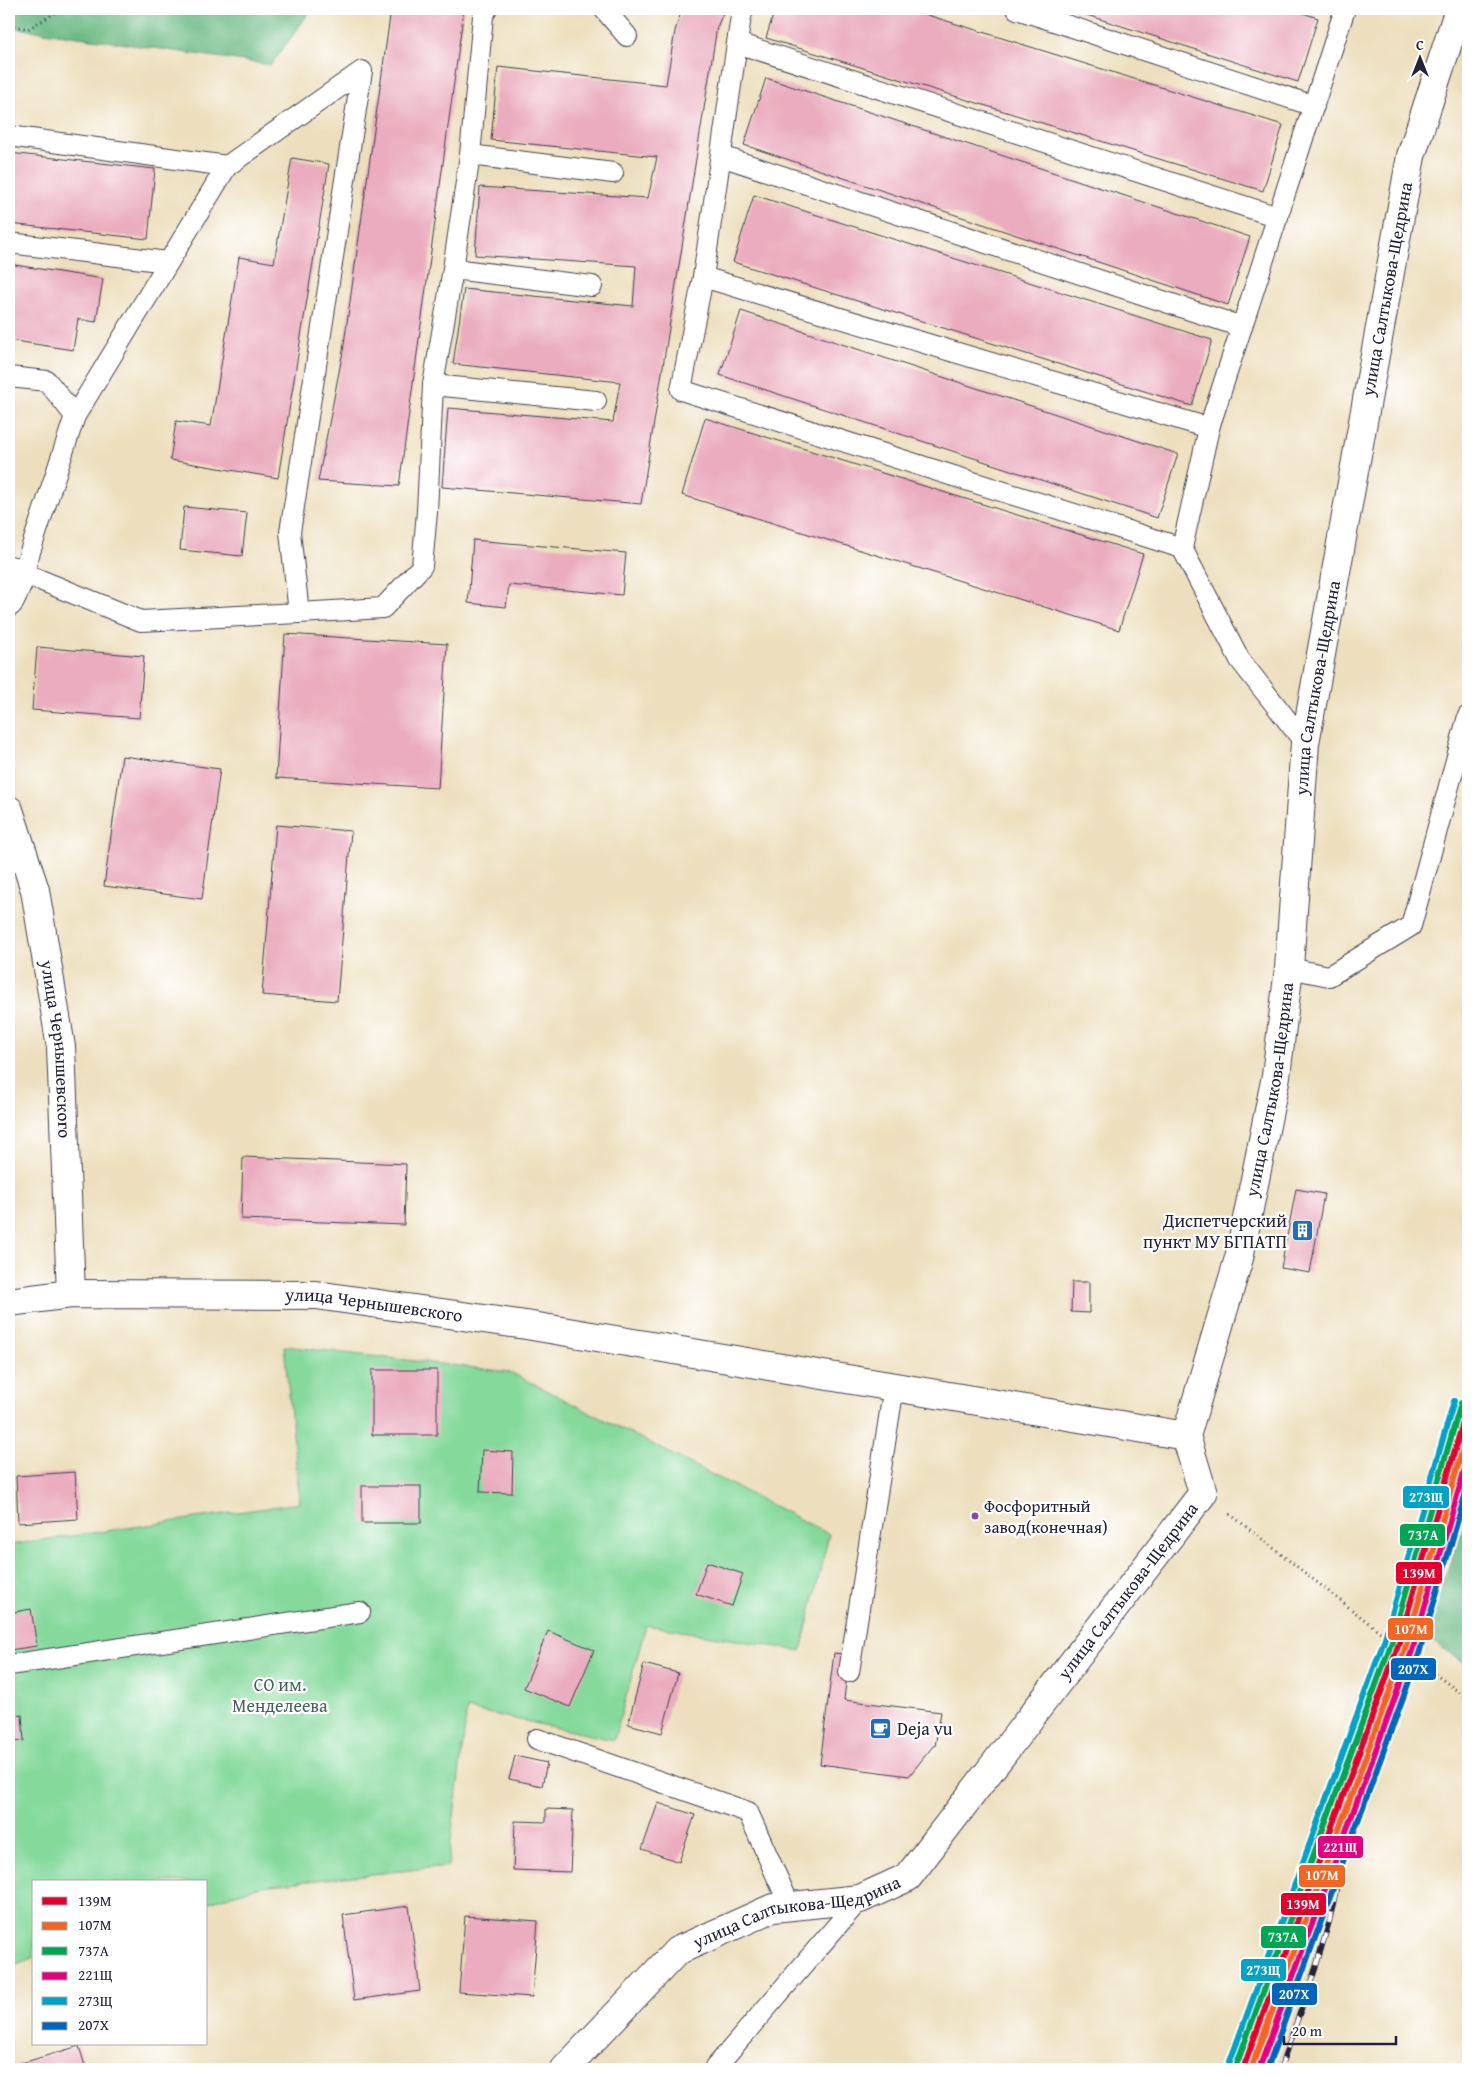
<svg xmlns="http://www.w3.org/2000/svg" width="1477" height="2078" viewBox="0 0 1477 2078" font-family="'Gentium Book Plus',serif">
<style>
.green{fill:#84d99b;stroke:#537e6b}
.forest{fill:#6bb983;stroke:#466e5f}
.building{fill:#eaacbe}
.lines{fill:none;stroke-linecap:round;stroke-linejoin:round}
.lane-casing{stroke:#403e4e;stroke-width:22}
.street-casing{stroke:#403e4e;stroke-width:30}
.secondary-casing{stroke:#403e4e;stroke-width:30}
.path{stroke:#403e4e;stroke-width:3;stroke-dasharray:1 4;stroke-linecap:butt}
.lane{stroke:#fff;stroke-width:20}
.street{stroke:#fff;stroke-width:28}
.secondary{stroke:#fff;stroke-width:28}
.rail-casing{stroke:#22223b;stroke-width:5.5}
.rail{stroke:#fff;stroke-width:4;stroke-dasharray:11;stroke-linecap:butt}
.rail-1-casing{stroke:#fff;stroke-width:10}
.rail-2-casing{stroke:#fff;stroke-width:10}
.rail-3-casing{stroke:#fff;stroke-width:10}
.rail-4-casing{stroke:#fff;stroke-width:10}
.rail-5-casing{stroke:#fff;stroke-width:10}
.rail-6-casing{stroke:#fff;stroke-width:10}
.rail-1{stroke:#e4002b;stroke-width:6}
.rail-2{stroke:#f26522;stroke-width:6}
.rail-3{stroke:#00a651;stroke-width:6}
.rail-4{stroke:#e5007d;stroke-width:6}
.rail-5{stroke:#02a2c7;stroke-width:6}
.rail-6{stroke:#0065bd;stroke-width:6}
.bus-dot{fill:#8e44ad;stroke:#fff;stroke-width:2}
.labels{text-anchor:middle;stroke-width:4.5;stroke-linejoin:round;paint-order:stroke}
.bus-label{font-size:17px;fill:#22223b;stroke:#fff;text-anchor:start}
.street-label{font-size:18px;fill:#22223b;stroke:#fff}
.poi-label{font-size:18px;fill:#22223b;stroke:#fff;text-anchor:end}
.park-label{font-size:18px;fill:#44625d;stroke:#fff}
.line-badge{stroke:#fff;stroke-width:2}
.badge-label{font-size:14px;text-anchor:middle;font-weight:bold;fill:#fff}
</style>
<rect width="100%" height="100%" fill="#fff"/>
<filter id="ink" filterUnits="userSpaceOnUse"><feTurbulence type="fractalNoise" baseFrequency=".02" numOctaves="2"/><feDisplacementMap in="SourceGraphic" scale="10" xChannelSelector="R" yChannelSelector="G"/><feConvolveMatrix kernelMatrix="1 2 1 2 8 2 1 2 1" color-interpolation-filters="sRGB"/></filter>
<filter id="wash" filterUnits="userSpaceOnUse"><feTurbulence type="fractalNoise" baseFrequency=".0096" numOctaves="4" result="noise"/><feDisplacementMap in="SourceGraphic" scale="20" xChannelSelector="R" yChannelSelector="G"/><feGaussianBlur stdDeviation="1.12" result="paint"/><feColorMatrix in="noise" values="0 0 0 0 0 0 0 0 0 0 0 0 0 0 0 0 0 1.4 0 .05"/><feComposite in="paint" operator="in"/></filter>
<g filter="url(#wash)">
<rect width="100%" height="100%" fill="#eddfbd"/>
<path class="green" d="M284 1346 510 1372 829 1534 801 1651 646 1625 614 1740 467 1709 448 1866 262 1886 206 1903V1882H34V1958L9 1966V1545L300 1503Z"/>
<g class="forest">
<path d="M9 9H312L271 65 9 27Z"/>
<path d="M1468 1513V1666L1424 1635Z"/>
</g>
<g id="blocks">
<g class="building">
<path d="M391 9H464L399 486 318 481 343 351Z"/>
<path d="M682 9H725L717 27 641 504 442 487 448 408 613 422 620 382 453 364 464 289 633 306 636 266 475 255 480 187 648 198 657 157 491 140 498 67 666 85 675 31Z"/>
<path d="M775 9H908L1283 125 1263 191 766 38Z"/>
<path d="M1068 9H1291L1318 18 1298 82Z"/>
<path d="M766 78 1250 237 1228 305 744 145Z"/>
<path d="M9 153 155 169 148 239 9 224Z"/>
<path d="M292 158 329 164 278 478 170 460 176 421 211 426 239 257 274 263Z"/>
<path d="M754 195 1212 340 1192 406 733 262Z"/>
<path d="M9 264 103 279 96 322 78 319 73 350 9 340Z"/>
<path d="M741 311 1178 454 1157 518 720 375Z"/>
<path d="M705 418 1143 554 1119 630 682 495Z"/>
<path d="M184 507 247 513 242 556 180 550Z"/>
<path d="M473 540 626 553 622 595 509 585 506 607 468 603Z"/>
<path d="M285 634 447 644 438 788 276 778Z"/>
<path d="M37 647 144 656 139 718 32 710Z"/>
<path d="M122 756 220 769 202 899 104 886Z"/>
<path d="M276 825 351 831 337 1001 262 995Z"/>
<path d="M243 1157 406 1164 404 1225 241 1219Z"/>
<path d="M1296 1189 1324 1194 1310 1273 1281 1268Z"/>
<path d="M1072 1282H1089V1313L1071 1312Z"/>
<rect x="372" y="1370" width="65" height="65"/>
<path d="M482 1450 513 1452 512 1493 480 1492Z"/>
<path d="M75 1472 78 1519 18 1523 16 1476Z"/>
<rect x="362" y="1486" width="59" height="37"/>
<path d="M707 1562 743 1574 732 1606 696 1594Z"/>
<path d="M31 1609 37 1646 9 1650V1613Z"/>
<path d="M548 1631 594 1650 570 1707 524 1688Z"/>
<path d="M834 1653 849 1655 844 1700 941 1712 935 1746H933L909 1776 820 1764Z"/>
<path d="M644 1664 678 1673 662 1733 628 1724Z"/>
<path d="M22 1715 24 1741 9 1742V1717Z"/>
<path d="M515 1756 547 1763 542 1786 509 1779Z"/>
<path d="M658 1803 695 1815 679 1862 642 1849Z"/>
<path d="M546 1809 573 1810 570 1872 513 1870 515 1821 546 1822Z"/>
<path d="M409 1906 420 1991 354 2000 343 1915Z"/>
<path d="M465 1916 538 1921 532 1997 459 1992Z"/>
<path d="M79 2046 86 2069H13L12 2066Z"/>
</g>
</g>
</g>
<g filter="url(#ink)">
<use href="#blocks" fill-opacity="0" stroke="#403e4e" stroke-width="1"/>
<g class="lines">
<defs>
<g id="lane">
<path d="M487 9 483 16 470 155 613 173"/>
<path d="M604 9 627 36"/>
<path d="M744 9 741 16 703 277 681 390 1182 548"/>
<path d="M1017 9 1314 106"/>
<path d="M737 43 1278 217"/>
<path d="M9 136 227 166"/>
<path d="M470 155 453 269 592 286"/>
<path d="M721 156 1242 327"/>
<path d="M9 243 168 262"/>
<path d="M453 269 433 385 596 401"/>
<path d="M703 277 1209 428"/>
<path d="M9 377 47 381 75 416"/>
<path d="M299 613 141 621 23 573 75 416 227 166 362 71 290 532 299 613 383 608 422 566 427 512 433 385"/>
<path d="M1305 743 1240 660 1182 548 1209 428 1345 9"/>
<path d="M1289 968 1329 976 1411 926 1468 716"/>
<path d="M9 1665 360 1612"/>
<path d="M849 1672 894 1386"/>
<path d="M537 1739 748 1812 790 1906"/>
<path d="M714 2069 860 1899"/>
</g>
<g id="street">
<path d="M9 570 23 573 9 602"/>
<path id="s1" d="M9 810 35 890 61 1047 71 1294"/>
<path id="s2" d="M565 2069 677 1951 773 1908 860 1899 908 1877 1203 1493 1186 1436"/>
</g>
<g id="secondary">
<path id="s3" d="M9 1302 71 1294 316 1295 526 1325 1186 1436 1239 1258 1276 1076 1289 968 1305 743 1411 156 1459 9"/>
</g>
</defs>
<use href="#lane" class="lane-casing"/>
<use href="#street" class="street-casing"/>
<use href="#secondary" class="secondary-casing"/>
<g class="path">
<path d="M9 25 28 29 62 9"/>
<path d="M1230 1514 1398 1646 1468 1699"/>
</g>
<use href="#lane" class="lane"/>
<use href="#street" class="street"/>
<use href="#secondary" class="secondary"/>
<defs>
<path id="rail" d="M1280 2069 1315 1970 1330 1919 1375 1708"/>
</defs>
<use href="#rail" class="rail-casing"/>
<use href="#rail" class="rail"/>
<defs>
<path id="rail-1" d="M1243 2069 1398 1646 1468 1405"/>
<path id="rail-2" d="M1251 2069 1405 1649 1468 1431"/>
<path id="rail-3" d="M1236 2066 1391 1644 1461 1403"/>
<path id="rail-4" d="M1259 2069 1412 1651 1468 1458"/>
<path id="rail-5" d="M1229 2064 1384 1641 1454 1401"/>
<path id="rail-6" d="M1267 2069 1419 1654 1468 1485"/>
</defs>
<use href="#rail-1" class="rail-1-casing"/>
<use href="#rail-2" class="rail-2-casing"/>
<use href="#rail-3" class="rail-3-casing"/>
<use href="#rail-4" class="rail-4-casing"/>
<use href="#rail-5" class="rail-5-casing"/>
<use href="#rail-6" class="rail-6-casing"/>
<use href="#rail-1" class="rail-1"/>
<use href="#rail-2" class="rail-2"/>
<use href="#rail-3" class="rail-3"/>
<use href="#rail-4" class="rail-4"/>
<use href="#rail-5" class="rail-5"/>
<use href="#rail-6" class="rail-6"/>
</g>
</g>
<defs>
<symbol id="building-square" viewBox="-11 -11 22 22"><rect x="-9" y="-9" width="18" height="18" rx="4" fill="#1f6fb2" stroke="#fff"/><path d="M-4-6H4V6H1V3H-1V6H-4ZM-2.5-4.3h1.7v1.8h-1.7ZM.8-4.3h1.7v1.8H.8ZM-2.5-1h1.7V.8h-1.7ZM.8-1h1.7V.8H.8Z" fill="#fff"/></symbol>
<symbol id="cafe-square" viewBox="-11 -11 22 22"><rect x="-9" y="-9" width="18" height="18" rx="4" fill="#1f6fb2" stroke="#fff"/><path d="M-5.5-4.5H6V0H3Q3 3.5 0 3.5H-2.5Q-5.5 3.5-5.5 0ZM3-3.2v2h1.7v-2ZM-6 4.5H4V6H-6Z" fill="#fff"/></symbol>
</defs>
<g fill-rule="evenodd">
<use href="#building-square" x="1290" y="1218" width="25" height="25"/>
<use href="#cafe-square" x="868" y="1716" width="25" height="25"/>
</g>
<circle class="bus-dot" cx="975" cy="1516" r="4.5"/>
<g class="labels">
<g class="bus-label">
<text x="984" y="1512">Фосфоритный<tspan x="984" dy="21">завод(конечная)</tspan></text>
</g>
<g class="street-label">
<text dy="6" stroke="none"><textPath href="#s3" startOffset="2356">улица Салтыкова-Щедрина</textPath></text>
<text dy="6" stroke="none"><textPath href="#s3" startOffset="1951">улица Салтыкова-Щедрина</textPath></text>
<text dy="6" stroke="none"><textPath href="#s1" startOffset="245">улица Чернышевского</textPath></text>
<text dy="6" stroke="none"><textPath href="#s3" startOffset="1546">улица Салтыкова-Щедрина</textPath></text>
<text dy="6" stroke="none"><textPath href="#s3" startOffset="366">улица Чернышевского</textPath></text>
<text dy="6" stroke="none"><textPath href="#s2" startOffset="769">улица Салтыкова-Щедрина</textPath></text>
<text dy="6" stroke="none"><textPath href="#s2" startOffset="290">улица Салтыкова-Щедрина</textPath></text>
</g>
<g class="poi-label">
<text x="1287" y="1227">Диспетчерский<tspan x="1287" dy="21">пункт МУ БГПАТП</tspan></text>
<text x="897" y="1735" text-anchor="start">Deja vu</text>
</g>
<g class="park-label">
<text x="280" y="1691">СО им.<tspan x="280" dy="21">Менделеева</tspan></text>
</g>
</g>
<g class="line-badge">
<rect x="1402" y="1485" width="48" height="24" rx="5" fill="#02a2c7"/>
<rect x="1399" y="1523" width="47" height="24" rx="5" fill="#00a651"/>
<rect x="1395" y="1561" width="48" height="24" rx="5" fill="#e4002b"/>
<rect x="1387" y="1617" width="47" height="24" rx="5" fill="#f26522"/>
<rect x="1390" y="1657" width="47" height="24" rx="5" fill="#0065bd"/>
<rect x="1317" y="1835" width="47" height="24" rx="5" fill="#e5007d"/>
<rect x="1298" y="1864" width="48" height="24" rx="5" fill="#f26522"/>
<rect x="1280" y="1892" width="47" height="24" rx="5" fill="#e4002b"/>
<rect x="1260" y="1925" width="47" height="24" rx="5" fill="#00a651"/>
<rect x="1240" y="1958" width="47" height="24" rx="5" fill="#02a2c7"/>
<rect x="1271" y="1982" width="47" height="24" rx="5" fill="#0065bd"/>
</g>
<g class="badge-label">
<text x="1426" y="1502">273Щ</text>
<text x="1423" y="1540">737А</text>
<text x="1419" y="1578">139М</text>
<text x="1411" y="1634">107М</text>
<text x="1413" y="1674">207Х</text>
<text x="1340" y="1852">221Щ</text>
<text x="1322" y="1880">107М</text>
<text x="1303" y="1909">139М</text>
<text x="1283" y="1942">737А</text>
<text x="1263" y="1975">273Щ</text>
<text x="1294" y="1999">207Х</text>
</g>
<rect width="1477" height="2078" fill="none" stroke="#fff" stroke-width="30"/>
<rect x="32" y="1880" width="175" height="165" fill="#ffffff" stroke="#a7a7b1"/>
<rect x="42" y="1897" width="25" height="8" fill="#e4002b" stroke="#a7a7b1"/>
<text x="78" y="1906" font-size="15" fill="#22223b">139М</text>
<rect x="42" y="1922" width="25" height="8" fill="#f26522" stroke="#a7a7b1"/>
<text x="78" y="1930" font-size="15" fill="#22223b">107М</text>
<rect x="42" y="1947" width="25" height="8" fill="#00a651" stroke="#a7a7b1"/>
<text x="78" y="1956" font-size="15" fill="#22223b">737А</text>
<rect x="42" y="1972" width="25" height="8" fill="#e5007d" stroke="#a7a7b1"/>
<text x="78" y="1980" font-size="15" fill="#22223b">221Щ</text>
<rect x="42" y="1997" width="25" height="8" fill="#02a2c7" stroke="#a7a7b1"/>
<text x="78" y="2006" font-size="15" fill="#22223b">273Щ</text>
<rect x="42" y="2022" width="25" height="8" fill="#0065bd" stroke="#a7a7b1"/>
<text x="78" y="2030" font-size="15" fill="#22223b">207Х</text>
<g transform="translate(1420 58)" stroke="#ffffff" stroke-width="4" paint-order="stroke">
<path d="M0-4L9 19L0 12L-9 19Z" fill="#22223b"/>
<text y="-8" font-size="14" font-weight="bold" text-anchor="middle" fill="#22223b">С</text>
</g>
<path d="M1284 2036v8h112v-8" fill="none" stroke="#22223b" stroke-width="2.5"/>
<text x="1292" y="2036" font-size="15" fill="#22223b" stroke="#ffffff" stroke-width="4" paint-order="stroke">20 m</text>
</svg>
